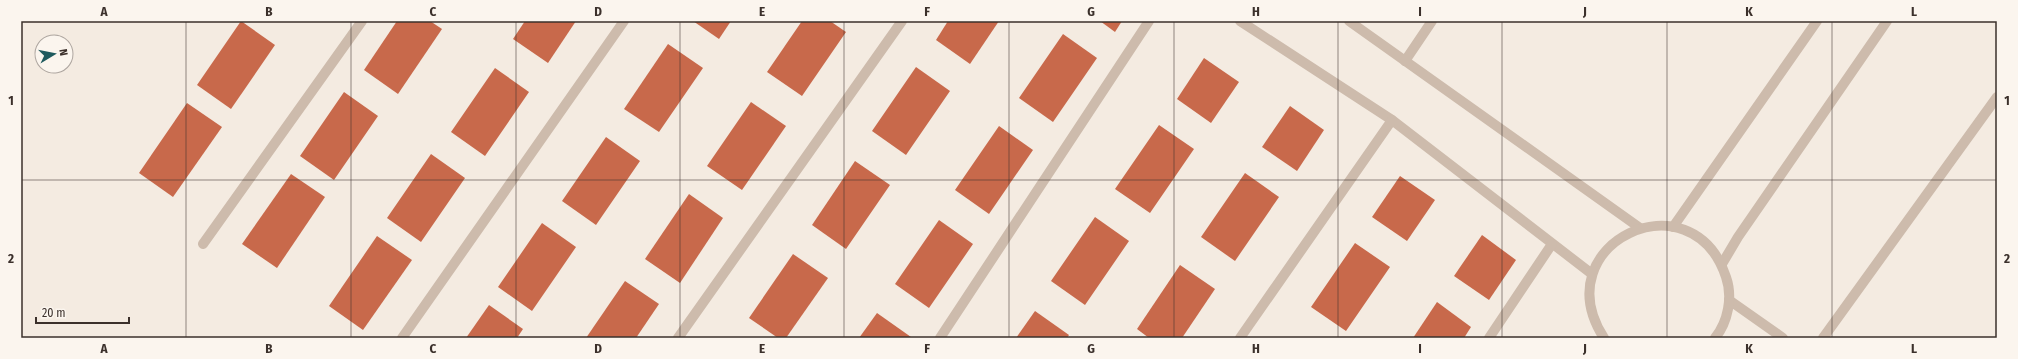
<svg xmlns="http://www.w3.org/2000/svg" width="2018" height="359" viewBox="0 0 2018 359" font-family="'Fira Sans Condensed',sans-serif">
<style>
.building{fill:#c8694b}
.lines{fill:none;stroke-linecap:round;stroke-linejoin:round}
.minor{stroke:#cdbbac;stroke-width:10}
.grid{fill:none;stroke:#3b302b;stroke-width:1;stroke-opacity:0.55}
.neatline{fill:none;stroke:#3b302b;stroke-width:1.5}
.grid-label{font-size:13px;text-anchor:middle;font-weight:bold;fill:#3b302b}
</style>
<rect width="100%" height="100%" fill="#f4ebe1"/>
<g class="building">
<path d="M241 21 275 45 231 109 197 85Z"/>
<path d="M397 21H430L442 29 398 94 364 70Z"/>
<path d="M525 21H576L548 63 513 39Z"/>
<path d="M693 21H731L719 39Z"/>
<path d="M802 21H830L846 32 802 96 767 72Z"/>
<path d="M948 21H999L970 64 936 40Z"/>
<path d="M1100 21H1122L1115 32Z"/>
<path d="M1063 34 1097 58 1053 122 1019 98Z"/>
<path d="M668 44 703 68 659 132 624 109Z"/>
<path d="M1204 58 1239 82 1211 123 1177 99Z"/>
<path d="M916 67 950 91 906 155 872 131Z"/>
<path d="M495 68 529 92 485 156 451 132Z"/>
<path d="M344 92 378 116 334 180 300 156Z"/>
<path d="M751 102 786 126 742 190 707 166Z"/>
<path d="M187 103 222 127 173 197 139 173Z"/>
<path d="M1290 106 1324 130 1297 171 1262 147Z"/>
<path d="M1159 125 1194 149 1150 213 1115 189Z"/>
<path d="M999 126 1033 150 989 214 955 190Z"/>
<path d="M606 137 640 161 596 225 562 201Z"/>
<path d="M431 154 465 178 421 242 387 218Z"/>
<path d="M855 161 890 185 846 249 812 225Z"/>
<path d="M1245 173 1279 197 1235 261 1201 237Z"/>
<path d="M291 174 325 197 277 268 242 244Z"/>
<path d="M1400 176 1435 200 1407 241 1372 217Z"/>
<path d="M689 194 723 218 680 283 645 259Z"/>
<path d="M1095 217 1129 241 1085 305 1051 281Z"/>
<path d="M939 220 973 244 929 308 895 284Z"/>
<path d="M542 223 576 247 532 311 498 287Z"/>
<path d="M1482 235 1516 260 1489 300 1454 276Z"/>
<path d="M377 236 412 260 363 330 329 306Z"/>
<path d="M1355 243 1390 267 1346 331 1311 307Z"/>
<path d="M793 254 828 278 786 338H778L749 318Z"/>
<path d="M1180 265 1215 289 1182 338H1149L1137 329Z"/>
<path d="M625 281 659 304 636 338H586Z"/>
<path d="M1437 302 1471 327 1464 338H1413Z"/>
<path d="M489 305 523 329 517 338H466Z"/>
<path d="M1035 311 1069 335 1067 338H1016Z"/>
<path d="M877 313 911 337 910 338H859Z"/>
</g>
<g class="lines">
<g class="minor">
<path d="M1240 21 1392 120 1592 274"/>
<path d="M1349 21 1640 228"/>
<path d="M1405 61 1432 21"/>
<path d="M1673 227 1817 21"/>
<path d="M203 244 362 21"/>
<path d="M1722 264 1738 237 1887 21"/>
<path d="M1729 300 1783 338"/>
<path d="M402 338 624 21"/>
<path d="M678 338 902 21"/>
<path d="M940 338 1149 21"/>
<path d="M1240 338 1392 120"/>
<path d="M1489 338 1552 244"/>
<path d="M1604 338C1543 243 1692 174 1726 277 1733 297 1728 322 1715 338"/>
<path d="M1823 338 1997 97"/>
</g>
</g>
<path class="grid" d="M186 21V338M351 21V338M516 21V338M680 21V338M844 21V338M1009 21V338M1174 21V338M1338 21V338M1502 21V338M1667 21V338M1832 21V338M21 180H1997"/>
<rect width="2018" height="359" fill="none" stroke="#fbf5ee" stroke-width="44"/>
<g transform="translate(54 54) rotate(80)"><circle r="19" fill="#fbf5ee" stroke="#aea6a0"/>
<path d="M0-3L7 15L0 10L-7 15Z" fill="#1f5a5e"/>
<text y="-6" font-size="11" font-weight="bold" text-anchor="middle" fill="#3b302b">N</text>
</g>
<path d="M36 317v6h93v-6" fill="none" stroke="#3b302b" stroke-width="2"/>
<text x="42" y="317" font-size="12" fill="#3b302b" stroke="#fbf5ee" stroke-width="3" paint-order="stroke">20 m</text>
<rect x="22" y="22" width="1974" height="315" class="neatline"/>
<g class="grid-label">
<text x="104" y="16">A</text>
<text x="269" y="16">B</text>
<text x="433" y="16">C</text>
<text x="598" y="16">D</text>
<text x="762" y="16">E</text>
<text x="927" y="16">F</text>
<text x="1091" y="16">G</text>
<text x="1256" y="16">H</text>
<text x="1420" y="16">I</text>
<text x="1585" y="16">J</text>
<text x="1749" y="16">K</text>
<text x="1914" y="16">L</text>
<text x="11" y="105">1</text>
<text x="2007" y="105">1</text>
<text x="11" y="263">2</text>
<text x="2007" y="263">2</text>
<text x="104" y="353">A</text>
<text x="269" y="353">B</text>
<text x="433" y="353">C</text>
<text x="598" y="353">D</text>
<text x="762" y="353">E</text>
<text x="927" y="353">F</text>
<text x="1091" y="353">G</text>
<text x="1256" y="353">H</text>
<text x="1420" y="353">I</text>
<text x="1585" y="353">J</text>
<text x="1749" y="353">K</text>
<text x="1914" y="353">L</text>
</g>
</svg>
